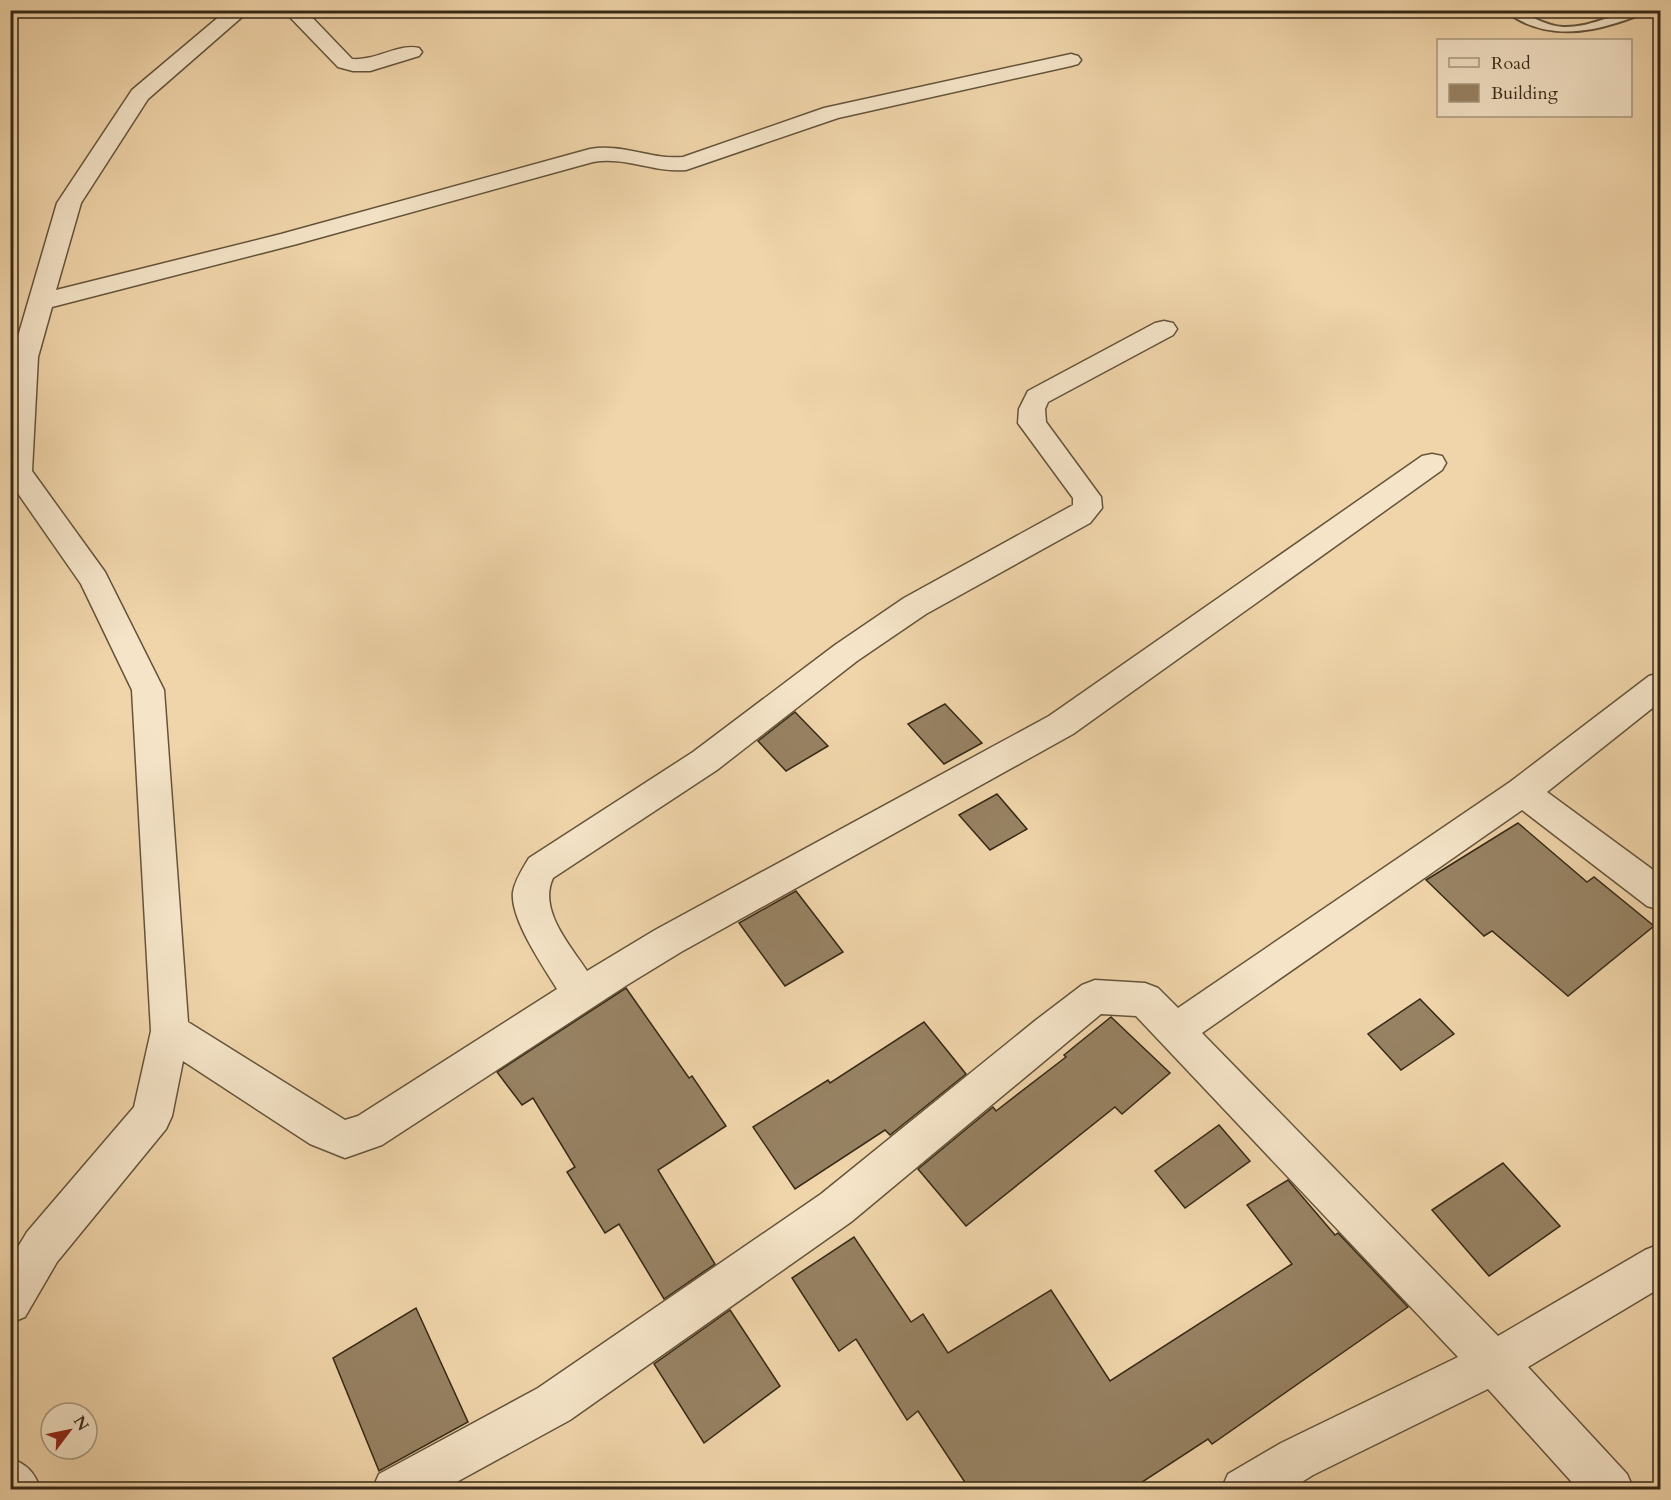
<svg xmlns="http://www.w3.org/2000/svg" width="1671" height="1500" viewBox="0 0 1671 1500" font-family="Cardo,serif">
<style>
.building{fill:#978263;stroke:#362916;stroke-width:1.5}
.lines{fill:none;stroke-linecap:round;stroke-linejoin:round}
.service-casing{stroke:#64543b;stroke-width:4}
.minor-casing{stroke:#64543b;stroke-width:3}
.service{fill:#f5e4c8;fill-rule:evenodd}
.minor{fill:#f5e4c8;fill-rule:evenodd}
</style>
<rect width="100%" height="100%" fill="#f0d5aa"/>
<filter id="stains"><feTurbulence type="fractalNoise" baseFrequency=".00333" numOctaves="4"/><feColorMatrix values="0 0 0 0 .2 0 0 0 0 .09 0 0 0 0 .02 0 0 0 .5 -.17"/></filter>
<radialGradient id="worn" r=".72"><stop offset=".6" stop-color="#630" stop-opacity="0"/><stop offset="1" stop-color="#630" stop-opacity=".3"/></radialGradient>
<g class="building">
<path d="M945 704 982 743 944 764 908 724Z"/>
<path d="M795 712 828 746 786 771 758 741Z"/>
<path d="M997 794 1027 829 990 850 959 815Z"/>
<path d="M1518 823 1587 882 1594 877 1654 926 1568 996 1492 931 1484 936 1426 880Z"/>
<path d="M796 891 843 952 785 986 739 923Z"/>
<path d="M626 988 689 1078 692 1076 726 1126 658 1170 715 1264 664 1299 619 1224 605 1233 567 1172 575 1167 533 1098 522 1105 497 1072Z"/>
<path d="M1420 999 1454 1034 1401 1070 1368 1034Z"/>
<path d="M1111 1017 1170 1073 1122 1114 1115 1107 966 1226 918 1169 993 1107 996 1111 1066 1057 1064 1055Z"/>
<path d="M924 1022 966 1074 890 1135 885 1130 795 1189 753 1127 828 1080 830 1083Z"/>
<path d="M1219 1125 1250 1161 1185 1208 1155 1171Z"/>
<path d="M1503 1163 1560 1226 1489 1276 1432 1210Z"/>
<path d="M1288 1180 1335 1235 1338 1233 1408 1307 1212 1444 1208 1439 1130 1490H970L918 1411 907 1420 856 1339 839 1351 792 1278 854 1237 911 1322 923 1314 948 1353 1051 1290 1110 1381 1292 1264 1247 1205Z"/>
<path d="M416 1308 468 1422 379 1471 333 1358Z"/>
<path d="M730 1310 780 1386 704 1443 654 1364Z"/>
</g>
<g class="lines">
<defs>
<path id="service" d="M1504 10C1526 10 1541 26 1563 27 1593 28 1618 10 1647 10 1638 16 1626 20 1616 23 1578 35 1538 37 1504 10Z"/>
<g id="minor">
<path d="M227 10H250L148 99 81 203 56 290 281 234 590 149C622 143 651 160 683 157L824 108 1071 54 1078 56 1081 60 1078 64 1071 66 838 118 686 170C654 173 625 156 593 162L297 244 52 307 38 357 32 471 105 572 164 690 188 1022 345 1120 358 1116 557 989C543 966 510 919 513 892 515 880 523 868 529 858L693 752 835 645 904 598 1073 505V498L1018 423 1019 409 1028 391 1155 323 1164 321 1173 323 1177 329 1173 335 1048 402 1045 409 1046 422 1101 497 1102 508 1090 523 926 614 857 661 717 770 553 878C538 910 570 945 587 971L655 930 1049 716 1422 456 1432 454 1442 456 1446 463 1442 470 1073 734 681 952 627 985 382 1145 345 1158 310 1144 183 1061 172 1116 166 1129 57 1262 25 1317 10 1323V1260L27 1232 134 1107 151 1031 132 690 81 584 10 482 12 357 57 203 132 90Z"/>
<path d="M283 10H305L352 59C376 61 399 43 419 48L422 52 419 56 370 71H353L338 67Z"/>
<path d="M1660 673V702L1547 792 1660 875V910L1647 906 1522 810 1202 1033 1498 1336 1645 1250 1660 1244V1288L1528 1367 1627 1474 1634 1490H1579L1488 1389 1313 1475 1289 1490H1221L1228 1474 1281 1443 1458 1357 1136 1016 1101 1014 851 1222 570 1420 442 1490H372L379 1474 538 1388 821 1194 1036 1020 1082 985 1095 980 1145 983 1158 988 1178 1008 1510 782 1649 676Z"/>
<path d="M10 1458C28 1465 34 1472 41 1490H10Z"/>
</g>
</defs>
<use href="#service" class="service-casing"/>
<use href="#minor" class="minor-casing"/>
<use href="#service" class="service"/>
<use href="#minor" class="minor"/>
</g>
<rect width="1671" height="1500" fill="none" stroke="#f0d5aa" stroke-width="36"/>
<rect x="12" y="12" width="1647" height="1476" fill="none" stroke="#362916" stroke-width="3"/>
<rect x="18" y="18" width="1635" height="1464" fill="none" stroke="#362916" stroke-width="1.5"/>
<rect x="1437" y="39" width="195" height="78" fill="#f5e4c8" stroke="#a99981" stroke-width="1.5"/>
<rect x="1449" y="58" width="30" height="9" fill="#f5e4c8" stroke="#a99981" stroke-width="1.5"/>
<text x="1491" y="69" font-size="18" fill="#362916">Road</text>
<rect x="1449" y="84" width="30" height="18" fill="#978263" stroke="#a99981" stroke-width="1.5"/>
<text x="1491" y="99" font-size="18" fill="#362916">Building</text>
<g transform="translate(69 1431) rotate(58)"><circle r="28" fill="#f5e4c8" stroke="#a99981" stroke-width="1.5"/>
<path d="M0-4.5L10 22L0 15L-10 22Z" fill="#8f2418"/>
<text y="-9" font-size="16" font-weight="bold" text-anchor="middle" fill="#362916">N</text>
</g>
<rect width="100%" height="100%" filter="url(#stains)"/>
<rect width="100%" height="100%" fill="url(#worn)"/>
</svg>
